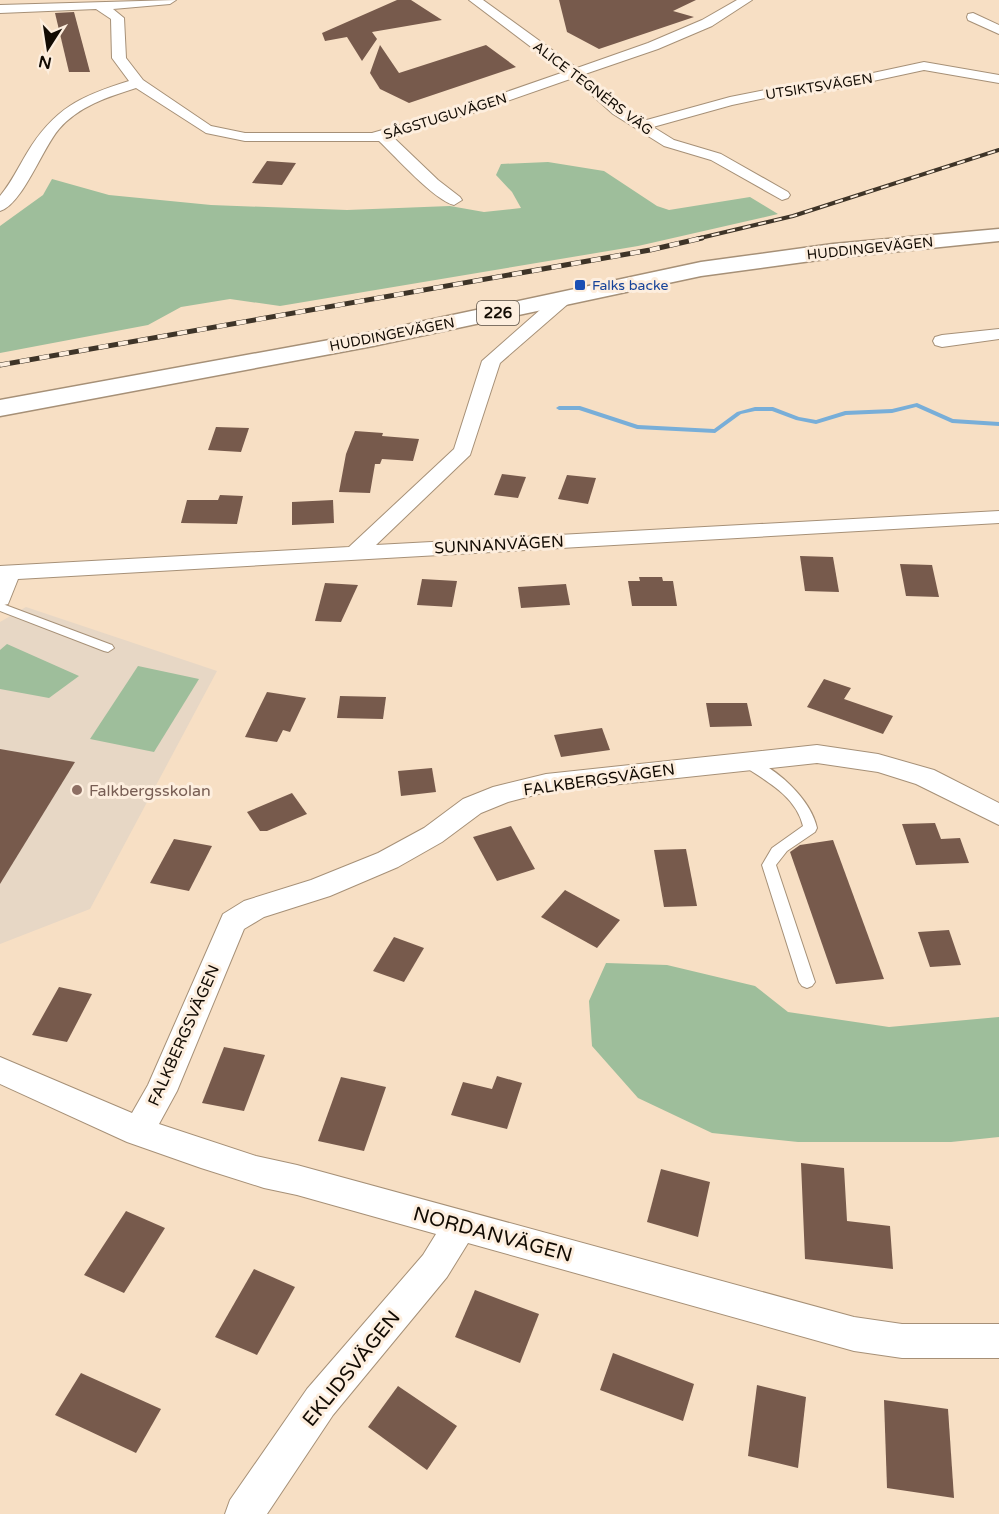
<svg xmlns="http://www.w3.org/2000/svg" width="999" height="1514" viewBox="0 0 999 1514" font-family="'Varela Round',sans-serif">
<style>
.education{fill:#e7d7c5}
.green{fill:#9ebe9b}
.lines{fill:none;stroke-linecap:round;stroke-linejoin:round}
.stream{fill:#78aed8;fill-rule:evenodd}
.building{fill:#775a4c}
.service-casing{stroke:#a69077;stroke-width:2}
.minor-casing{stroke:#a69077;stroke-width:2}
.primary-casing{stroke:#a69077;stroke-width:3}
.service{fill:#fff;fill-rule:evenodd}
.minor{fill:#fff;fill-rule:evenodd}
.primary{fill:#fff;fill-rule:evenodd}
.rail-far1-casing{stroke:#3e3428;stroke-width:4}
.rail-casing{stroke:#3e3428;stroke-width:5}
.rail-far1{stroke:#fdeede;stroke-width:2;stroke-dasharray:8;stroke-linecap:butt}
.rail{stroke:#fdeede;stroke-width:4;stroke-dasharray:10;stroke-linecap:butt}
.transit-dot{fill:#1a4fb4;stroke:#fdeede;stroke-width:2}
.education-dot{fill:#8d6e63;stroke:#fdeede;stroke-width:2}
.labels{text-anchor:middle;stroke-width:6;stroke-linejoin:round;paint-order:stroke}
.far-street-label{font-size:14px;fill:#120b03;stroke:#fdeede}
.far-transit-label{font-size:14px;fill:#164399;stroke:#fdeede;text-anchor:start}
.shield{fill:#fdeede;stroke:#584f45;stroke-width:1.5}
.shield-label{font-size:15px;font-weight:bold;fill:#120b03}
.street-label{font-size:16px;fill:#120b03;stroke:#fdeede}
.education-label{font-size:16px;fill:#785e54;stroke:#fdeede;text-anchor:start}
.near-street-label{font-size:20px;fill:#120b03;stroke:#fdeede}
</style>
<rect width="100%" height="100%" fill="#f7dfc4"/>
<path class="education" d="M26 607 217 671 90 909 0 944V622Z"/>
<g class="green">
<path d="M548 162 604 171 657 206 669 210 750 197 778 214 638 246 280 306 230 299 181 307 148 325 0 353V226L43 195 52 179 109 195 211 205 347 210 450 206 484 212 521 208 512 192 496 175 501 164Z"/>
<path d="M7 644 79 676 49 698 0 689V650Z"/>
<path d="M138 666 199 679 154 752 90 739Z"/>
<path d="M606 963 667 965 755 986 788 1012 889 1027 999 1017V1137L951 1142H798L712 1133 638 1098 592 1046 589 1001Z"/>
</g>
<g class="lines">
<path class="stream" d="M917 403 953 419 999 422V426L952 423 916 407 892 413 846 415 816 424 796 420 772 411H755L741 414 715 433 637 429 579 410H559L556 408 559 406H580L638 425 714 429 737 412 755 407H773L799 417 816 420 845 411 892 409Z"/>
</g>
<g class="building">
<path d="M397 0H411L442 20 372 32 377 39 362 61 347 37 325 41 322 33Z"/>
<path d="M559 0H696L673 11 694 17 599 49 567 32Z"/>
<path d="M74 12 90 72H69L55 13Z"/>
<path d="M380 45 399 73 486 45 516 67 409 103 380 89 370 73Z"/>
<path d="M267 161 296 163 282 185 252 183Z"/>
<path d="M216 427 249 428 241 452 208 450Z"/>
<path d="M355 431 383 433 382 436 419 439 413 461 382 459 380 464H375L370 493 339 492 346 454Z"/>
<path d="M502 474 526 477 518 498 494 495Z"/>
<path d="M567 475 596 478 588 504 558 499Z"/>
<path d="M220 495 243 496 237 524 181 523 187 500H218Z"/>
<path d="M333 500 334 523 292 525V502Z"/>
<path d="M800 556 833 557 839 592 805 591Z"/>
<path d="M900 564 932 565 939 597 906 596Z"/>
<path d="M639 577H662L663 581H673L677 606H632L628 581H640Z"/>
<path d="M422 579 457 581 452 607 417 605Z"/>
<path d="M325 583 358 585 341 622 315 621Z"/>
<path d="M566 584 570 605 521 608 518 587Z"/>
<path d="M824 679 851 688 844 699 893 716 883 734 807 707Z"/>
<path d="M267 692 306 698 290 732 283 730 277 742 245 737Z"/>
<path d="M340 696 386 697 383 719 337 718Z"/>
<path d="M706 703H747L752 726 710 727Z"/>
<path d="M602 728 610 750 561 757 554 735Z"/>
<path d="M0 749 75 762 0 884Z"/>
<path d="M432 768 436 792 401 796 398 771Z"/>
<path d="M292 793 307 814 267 831H260L247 812Z"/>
<path d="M935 823 941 839 960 838 969 863 916 865 902 824Z"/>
<path d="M511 826 535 869 497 881 473 837Z"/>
<path d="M174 839 212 846 189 891 150 883Z"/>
<path d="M833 840 884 979 836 984 790 852 800 845Z"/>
<path d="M686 849 697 906 664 907 654 850Z"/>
<path d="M565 890 620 920 597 948 541 917Z"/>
<path d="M949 930 961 965 930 967 918 932Z"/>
<path d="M394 937 424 948 404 982 373 971Z"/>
<path d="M59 987 92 994 67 1042 32 1035Z"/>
<path d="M224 1047 265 1055 244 1111 202 1103Z"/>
<path d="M497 1076 522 1083 507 1129 451 1115 463 1082 492 1089Z"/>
<path d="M341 1077 386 1087 364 1151 318 1141Z"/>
<path d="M801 1163 844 1168 847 1221 890 1226 893 1269 805 1259Z"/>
<path d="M661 1169 710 1182 698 1237 647 1222Z"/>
<path d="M126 1211 165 1228 124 1293 84 1275Z"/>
<path d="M254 1269 295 1287 257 1355 215 1337Z"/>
<path d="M475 1290 539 1314 520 1363 455 1337Z"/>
<path d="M613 1353 694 1384 683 1421 600 1390Z"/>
<path d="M81 1373 161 1409 136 1453 55 1415Z"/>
<path d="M757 1385 806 1397 798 1468 748 1456Z"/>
<path d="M398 1386 457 1426 427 1470 368 1427Z"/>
<path d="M884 1400 948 1409 954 1498 887 1488Z"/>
</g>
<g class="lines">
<defs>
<g id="service">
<path d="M0 603 112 645 114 648 108 652 104 651 0 611Z"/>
<path d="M747 757C775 766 811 799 817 828L815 832 787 851 776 865 815 982 812 986 807 988 802 986 799 982 762 865 772 848 803 826C796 796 766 781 742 765L740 762Z"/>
</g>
<g id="minor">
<path d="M176 0 170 4 113 9 124 18 126 58 143 80 211 126 245 133H372L466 106 564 72 469 0H483L577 68 648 43 702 20 737 0H752L712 26 658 49 585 74 623 108 643 121 730 97 765 90 822 84 924 62 999 75V83L924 70 822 92 765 98 732 105 653 127 674 140 721 154 788 192 790 195 788 198 782 200 711 160 664 146 613 114 573 78 476 112 393 137 438 180 460 197 462 200 454 205C434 200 396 157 379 141H245L206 133 136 88C108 97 79 106 59 129 43 147 22 205 0 211V196C11 183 18 168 27 153 54 108 81 96 129 81L112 58 111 19 96 9 0 13V5Z"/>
<path d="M973 13 999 25V34L968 20 967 17 968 14Z"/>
<path d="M563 294 569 295 572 299 569 303 500 363 470 455 376 545 999 511V523L18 579 8 604 0 606V566L349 547 454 449 482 361 557 295Z"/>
<path d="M999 329V339L942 347 935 345 933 341 935 337 942 335Z"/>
<path d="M817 745 878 754 934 770 999 803V825L916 784 878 772 817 763 546 792 508 802 481 813 442 842 398 867 330 896 264 917 244 929 177 1091 159 1124 256 1156 297 1165 854 1317 902 1324H999V1358H902L854 1351 468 1243 447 1277 333 1415 267 1514H225L230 1500 307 1389 423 1255 436 1234 297 1195 264 1188 201 1168 127 1142 0 1084V1057L132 1113 148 1085 223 914 244 901 311 880 378 853 424 828 463 799 493 787 546 774Z"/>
</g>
<path id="primary" d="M999 229V241L833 258 701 276 373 346 0 416V400L373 332 701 262 833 244Z"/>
</defs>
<use href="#service" class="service-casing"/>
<use href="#minor" class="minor-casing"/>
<use href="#primary" class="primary-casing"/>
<use href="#service" class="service"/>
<use href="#minor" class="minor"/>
<use href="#primary" class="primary"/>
<defs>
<path id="rail-far1" d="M696 239 793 216 999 150"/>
<path id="rail" d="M0 365 650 250 702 238"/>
</defs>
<use href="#rail-far1" class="rail-far1-casing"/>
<use href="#rail" class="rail-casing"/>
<use href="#rail-far1" class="rail-far1"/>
<use href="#rail" class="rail"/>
</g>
<rect class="transit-dot" x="574" y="279" width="12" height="12" rx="3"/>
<circle class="education-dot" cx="77" cy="790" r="6"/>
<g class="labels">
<g class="far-street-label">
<text transform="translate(819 86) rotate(-9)" y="5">UTSIKTSVÄGEN</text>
<text transform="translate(593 88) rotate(37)" y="5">ALICE TEGNÉRS VÄG</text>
<text transform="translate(445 116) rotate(-17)" y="5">SÅGSTUGUVÄGEN</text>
<text transform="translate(870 248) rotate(-6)" y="5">HUDDINGEVÄGEN</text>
<text transform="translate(392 334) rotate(-11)" y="5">HUDDINGEVÄGEN</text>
</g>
<g class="far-transit-label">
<text x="592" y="290">Falks backe</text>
</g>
<rect class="shield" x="477" y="301" width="42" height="24" rx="4.5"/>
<g class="shield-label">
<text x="498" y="318">226</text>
</g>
<g class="street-label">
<text transform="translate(499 544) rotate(-3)" y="6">SUNNANVÄGEN</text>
<text transform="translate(599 779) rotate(-8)" y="6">FALKBERGSVÄGEN</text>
<text transform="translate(183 1035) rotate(-66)" y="6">FALKBERGSVÄGEN</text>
</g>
<g class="education-label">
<text x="89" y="796">Falkbergsskolan</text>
</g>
<g class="near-street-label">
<text transform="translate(493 1234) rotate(15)" y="7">NORDANVÄGEN</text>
<text transform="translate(351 1368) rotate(-51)" y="7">EKLIDSVÄGEN</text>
</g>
</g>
<g transform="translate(48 48) rotate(192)" stroke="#fdeede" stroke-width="4.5" paint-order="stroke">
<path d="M0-4.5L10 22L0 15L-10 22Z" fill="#120b03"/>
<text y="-9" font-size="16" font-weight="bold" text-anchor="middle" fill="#120b03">N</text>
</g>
</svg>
